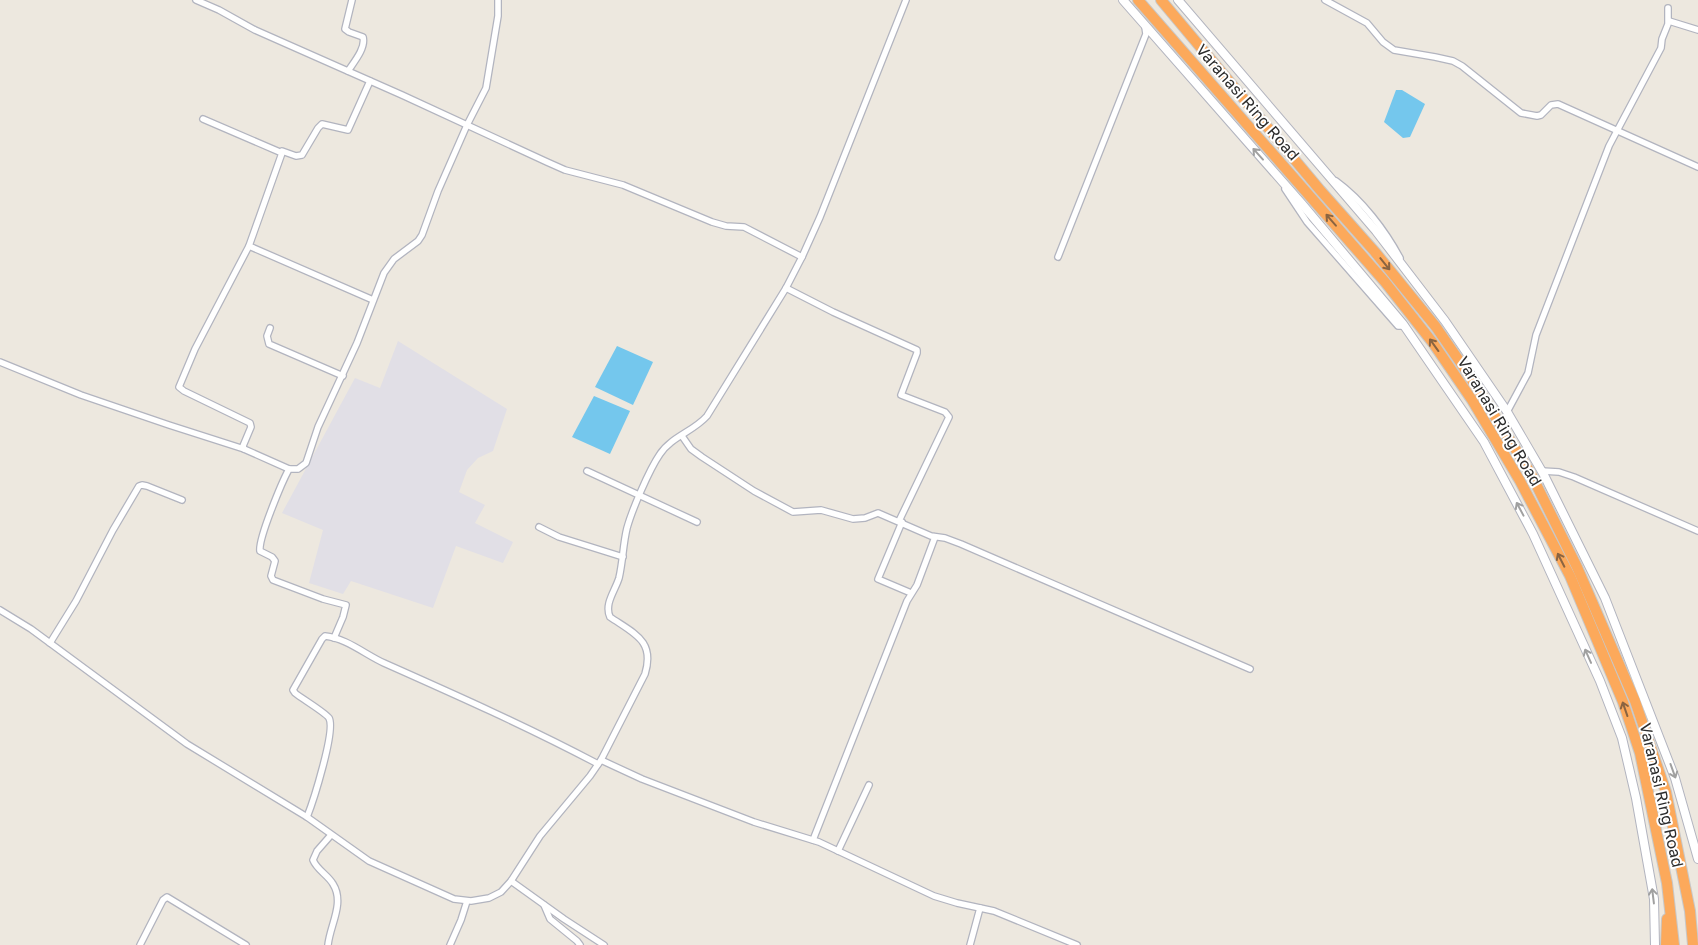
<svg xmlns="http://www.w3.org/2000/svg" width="1698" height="945" viewBox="0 0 1698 945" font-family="'Golos Text',sans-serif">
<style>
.industrial{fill:#e1dfe6}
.water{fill:#74c7ed}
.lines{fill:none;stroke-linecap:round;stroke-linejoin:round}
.street-casing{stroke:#b2b4bf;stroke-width:8}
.secondary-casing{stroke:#b2b4bf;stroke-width:10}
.highway-casing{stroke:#c8c8c8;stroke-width:12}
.street{stroke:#fff;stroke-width:5.5}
.secondary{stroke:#fff;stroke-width:8}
.highway{stroke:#fca95b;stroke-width:10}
.oneway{stroke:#a0a0a0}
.oneway2{stroke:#8a6441}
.labels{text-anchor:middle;stroke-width:4;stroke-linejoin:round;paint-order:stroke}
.street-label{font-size:16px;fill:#2c2c2c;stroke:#fff}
</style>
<rect width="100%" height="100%" fill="#ede8df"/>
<path class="industrial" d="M398 341 507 409 493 451 478 458 467 470 459 492 485 505 475 523 513 542 503 563 456 546 433 608 351 581 343 594 309 583 323 530 282 513 355 378 380 388Z"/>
<g class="water">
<path d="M1396 90H1402L1425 104 1410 137 1403 138 1384 122Z"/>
<path d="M617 346 653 362 633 405 595 387Z"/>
<path d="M594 396 630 411 610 454 572 437Z"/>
</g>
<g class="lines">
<defs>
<g id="street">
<path d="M196 0 219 10 255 30 402 95 547 162 565 170 623 185 712 222 726 226 744 227 802 257"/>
<path d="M1325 0 1367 23 1383 42 1394 50 1435 57 1453 61 1462 66 1521 113 1537 116 1541 115 1551 105 1558 104 1698 167"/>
<path d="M1669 21 1698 30"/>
<path d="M348 71C354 62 366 48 363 37L349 32 345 29 352 0"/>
<path d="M203 119 282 153 249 246 195 349 179 387 184 391 250 423 251 427 243 446 244 449 289 469"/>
<path d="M282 151 296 156 302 155 318 128 322 124 348 130 370 81"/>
<path d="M1336 181C1362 200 1385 230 1400 258"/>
<path d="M1285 189 1307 222 1398 326H1405"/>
<path d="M249 246 373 300"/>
<path d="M1058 257 1146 34 1145 27"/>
<path d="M786 288 833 312 917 350V353L901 395 945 412 949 417 899 521"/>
<path d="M270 328 267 336 269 344 343 376"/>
<path d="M0 362 81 395 169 425 244 449"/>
<path d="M1507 412 1528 373 1536 335 1609 146 1661 48 1662 39 1668 24V8"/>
<path d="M682 436 691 449 702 457 754 491 793 512 821 510 853 519 865 518 878 513 931 536 945 538 961 544 1250 669"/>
<path d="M587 471 697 522"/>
<path d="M1542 471 1559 472 1574 477 1698 531"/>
<path d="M902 522 878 579 911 593"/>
<path d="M539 527 559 537 623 557"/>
<path d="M0 610 31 629 187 744 307 817 369 861 454 899 471 901 489 898 501 892 511 881 540 836 590 776 601 760 645 674C655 641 635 634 610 617 604 604 615 591 619 578 623 561 623 544 627 528 632 510 649 470 660 454 671 437 694 431 707 416L786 288 802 257 820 217 906 0"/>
<path d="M334 638 343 617 346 605 323 599 273 580 271 576 275 561 272 557 260 551C258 539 282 482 289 469H298L306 463 318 427 357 343 384 273 394 259 418 241 422 235 438 191 467 125 486 88 498 16V0"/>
<path d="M50 643 76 601 113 530 139 486 142 485 147 486 182 500"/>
<path d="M601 760 642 779 754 822 819 842 934 896 957 903 994 911 1077 945"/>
<path d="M307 817C313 802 336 730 329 718 326 713 301 698 295 693L293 690 322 639 325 636C346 638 366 655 384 663 456 695 528 727 598 764"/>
<path d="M813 840 907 601 917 585 935 537"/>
<path d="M838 851 869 785"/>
<path d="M511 881 564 919 604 945"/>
<path d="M544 905 550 919 577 941 580 945"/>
<path d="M140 945 163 900 167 897 246 945"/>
<path d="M328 945C330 925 345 903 333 884 328 875 317 870 313 860L317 851 331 835"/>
<path d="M450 945 461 920 467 901"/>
<path d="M970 945 980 908"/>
</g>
<g id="secondary">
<path d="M1123 0 1302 204 1403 324 1484 442 1533 534 1600 681 1622 738 1636 798 1654 899 1655 945"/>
<path d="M1178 0 1376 231 1445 321 1506 410 1544 475 1605 598 1675 778 1698 859"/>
</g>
<g id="highway">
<path d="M1138 0 1385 282 1433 343 1472 400 1520 481 1570 576 1623 702 1640 753 1667 883 1674 945"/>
<path d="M1161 0 1320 190 1375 252 1436 327 1467 372 1531 474 1577 567 1635 701 1666 792 1690 911 1693 945"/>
<path d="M1666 945 1667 919"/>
</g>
</defs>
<use href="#street" class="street-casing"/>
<use href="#secondary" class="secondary-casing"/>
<use href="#highway" class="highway-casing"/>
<use href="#street" class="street"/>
<use href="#secondary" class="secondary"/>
<use href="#highway" class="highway"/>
</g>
<defs><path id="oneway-shaft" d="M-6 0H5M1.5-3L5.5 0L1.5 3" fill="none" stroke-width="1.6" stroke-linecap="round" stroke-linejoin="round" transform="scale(1.25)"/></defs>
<g class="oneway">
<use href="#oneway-shaft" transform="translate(1258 154) rotate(-132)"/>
<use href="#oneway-shaft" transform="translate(1520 509) rotate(-118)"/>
<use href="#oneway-shaft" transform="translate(1588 656) rotate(-114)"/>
<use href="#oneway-shaft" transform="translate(1673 771) rotate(70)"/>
<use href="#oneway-shaft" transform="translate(1653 896) rotate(-97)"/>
</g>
<g class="oneway2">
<use href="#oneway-shaft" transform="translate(1331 220) rotate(-131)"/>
<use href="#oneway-shaft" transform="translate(1385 264) rotate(51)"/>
<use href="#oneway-shaft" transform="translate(1434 345) rotate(-126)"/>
<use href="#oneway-shaft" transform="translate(1561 560) rotate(-117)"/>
<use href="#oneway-shaft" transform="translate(1625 709) rotate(-109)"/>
</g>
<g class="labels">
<g class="street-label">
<text transform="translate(1248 102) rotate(49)" y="6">Varanasi Ring Road</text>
<text transform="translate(1500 421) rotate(59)" y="6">Varanasi Ring Road</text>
<text transform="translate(1662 795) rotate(77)" y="6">Varanasi Ring Road</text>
</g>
</g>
</svg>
